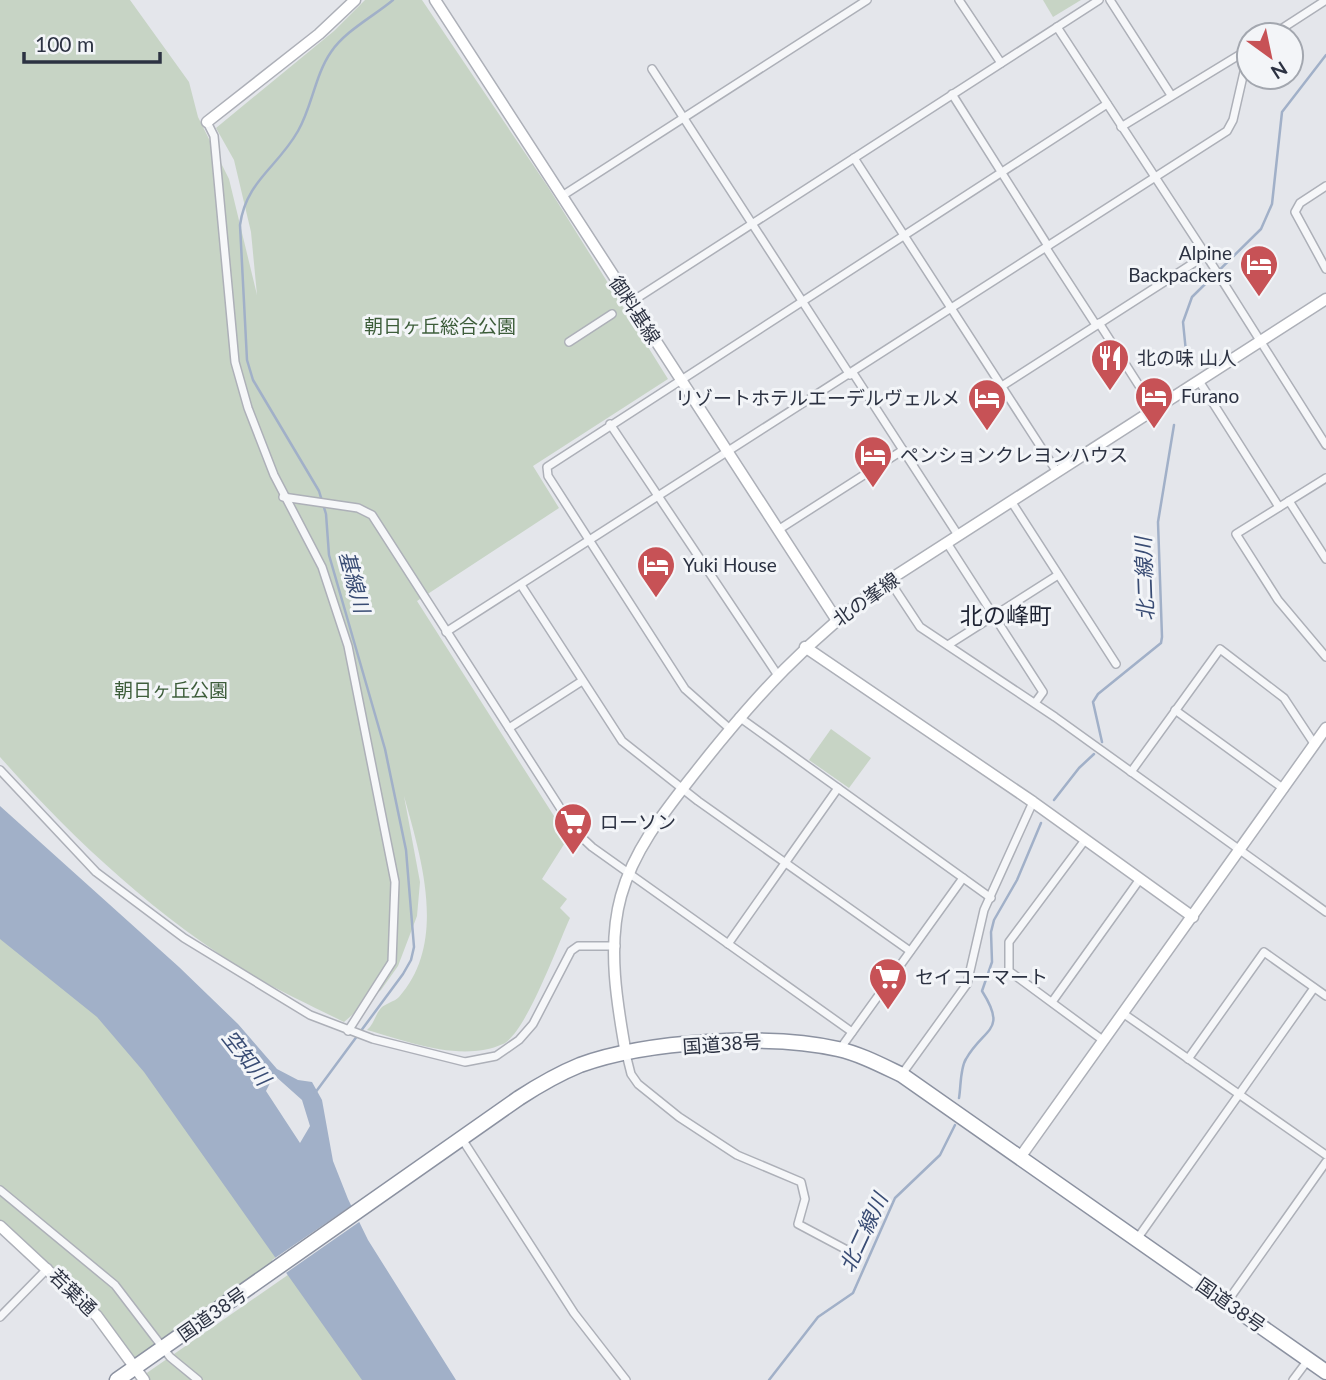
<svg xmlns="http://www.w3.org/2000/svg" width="1326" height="1380" viewBox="0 0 1326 1380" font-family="Lato,'Noto Sans JP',sans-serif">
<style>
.green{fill:#c7d4c5}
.water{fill:#a1b0c8;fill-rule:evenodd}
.pier{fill:#e4e6eb}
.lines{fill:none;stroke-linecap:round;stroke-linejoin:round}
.stream{stroke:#a1b0c8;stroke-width:2.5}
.street-casing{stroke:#adb0b8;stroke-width:10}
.secondary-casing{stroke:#adb0b8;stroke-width:13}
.highway-casing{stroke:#8c92a1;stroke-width:17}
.street{stroke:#f6f7f9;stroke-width:7}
.secondary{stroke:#fff;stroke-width:10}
.highway{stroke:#fff;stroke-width:14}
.labels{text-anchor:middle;stroke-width:6;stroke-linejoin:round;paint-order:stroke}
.poi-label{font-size:19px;fill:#2c3242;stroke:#f3f5f8;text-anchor:start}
.street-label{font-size:19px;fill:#2c3242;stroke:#f3f5f8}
.park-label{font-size:19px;fill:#3d5d3a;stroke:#f3f5f8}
.water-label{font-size:21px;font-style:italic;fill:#394c74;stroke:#f3f5f8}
.quarter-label{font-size:23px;fill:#1e2333;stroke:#f3f5f8}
</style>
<rect width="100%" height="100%" fill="#e4e6eb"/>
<g class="green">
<path d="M0 0H130L189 82 198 117 229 179 257 295 251 232 234 160 216 128 334 31 365 0H422L548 187 668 379 533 466 559 508 417 601 568 838 542 879 567 899 560 908 570 918C558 944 526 1033 503 1044 461 1063 407 1041 367 1030 374 1024 375 1015 381 1008 386 1003 394 1002 399 997 448 942 421 858 404 796L420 882 417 916 398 966 381 990 344 1022C314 1007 283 993 254 976 157 918 74 840 0 757Z"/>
<path d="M1043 0H1081L1053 17Z"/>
<path d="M831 729 871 758 849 788 809 760Z"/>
<path d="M0 928 129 1039 285 1256 131 1361 115 1336 0 1226Z"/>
<path d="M295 1270 367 1380H144L141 1377Z"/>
</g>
<path class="water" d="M0 806 179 967 238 1024 277 1069 298 1080 312 1082 322 1100 333 1161 348 1199 368 1240 456 1380H362L144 1072 97 1017 0 939ZM274 1075 302 1100 310 1126 300 1143 266 1091Z"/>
<path class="pier" d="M354 1204 362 1220 283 1275 272 1260Z"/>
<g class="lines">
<g class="stream">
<path d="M1187 362 1183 322 1192 297 1261 229 1272 204 1282 112 1326 55"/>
<path d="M1102 742 1093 702 1098 694 1161 643 1162 637 1158 522 1174 425"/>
<path d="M1054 800 1079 768 1094 754"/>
<path d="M315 1093 403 974 411 960 414 947 406 850 385 749 329 555 326 514 319 491 253 380 247 360 240 225C246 181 277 168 298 131 312 107 315 75 331 52 345 31 374 16 393 0"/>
<path d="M959 1098C961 1087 960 1068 966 1059 984 1027 1008 1032 982 991L992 962 991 932 994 920 1017 880 1041 823"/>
<path d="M769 1380 818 1317 853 1293 895 1198 940 1155 955 1125"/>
</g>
<defs>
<g id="street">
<path d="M959 0 1001 63"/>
<path d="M1110 0 1171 95"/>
<path d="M1272 35 1326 0"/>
<path d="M652 69 850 375"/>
<path d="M952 94 1048 246"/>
<path d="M207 122 214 136 235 362 248 408 274 475 322 567 348 646 395 882 392 962 348 1031"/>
<path d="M1121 127 1249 49"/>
<path d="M854 158 1057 472"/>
<path d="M1326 186 1300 203 1295 212 1326 269"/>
<path d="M562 196 867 0"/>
<path d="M1046 248 1096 325"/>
<path d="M1206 255 1326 445"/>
<path d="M631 302 1099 0"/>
<path d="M1099 323 1154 409"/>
<path d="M569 342 612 314"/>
<path d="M853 373 958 535"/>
<path d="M1199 381 1279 507"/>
<path d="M1002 386 1206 255 1057 27"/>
<path d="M610 424 777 674"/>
<path d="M1326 478 1236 534 1278 600 1326 657"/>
<path d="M283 497 358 508 372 515 575 831 592 847 852 1032"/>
<path d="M1011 501 1116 664"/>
<path d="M1289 501 1326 559"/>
<path d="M778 530 903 450"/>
<path d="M947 543 1043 692 1035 703"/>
<path d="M889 580 920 627 1055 717 1326 912"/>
<path d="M521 585 622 741 698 801 910 951"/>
<path d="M446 632 1227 131 1233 120 1249 50"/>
<path d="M948 645 1058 575"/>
<path d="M1175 710 1284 789"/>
<path d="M739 717 991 898"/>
<path d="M509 728 582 681"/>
<path d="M730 729 685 689 548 476 547 467 1107 104"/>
<path d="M0 770 96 872 184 938 310 1015 373 1039 465 1062 496 1056 519 1040 533 1024 571 951 578 946H616"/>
<path d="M1131 772 1220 649 1284 698 1315 745"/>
<path d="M1085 840 1009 942V971L1104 1041"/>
<path d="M728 944 838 788"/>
<path d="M1052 1002 1140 879"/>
<path d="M1124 1014 1326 1155"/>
<path d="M840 1049 963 878"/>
<path d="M626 1054 631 1074 638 1084 679 1117 737 1155 801 1182 805 1199 798 1224 845 1249"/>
<path d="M1188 1059 1264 952 1326 996"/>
<path d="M902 1074 967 984 984 910 1033 802"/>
<path d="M462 1139 574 1313 626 1380"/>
<path d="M0 1190 115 1285 170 1357 198 1380"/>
<path d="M1137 1239 1314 988"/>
<path d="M1227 1302 1326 1162"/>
<path d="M0 1317 48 1268"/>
<path d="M1293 1380 1308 1360"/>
</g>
<g id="secondary">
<path d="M435 0 836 619"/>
<path d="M207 122 319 34 355 0"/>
<path d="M805 647 1033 802 1193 917"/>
<path d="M626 1054C617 1004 607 946 621 896 634 849 665 811 694 774 757 694 807 640 889 580L1326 299"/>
<path d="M1021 1156 1326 728"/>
<path d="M0 1226 97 1316 144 1380"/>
</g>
<path id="highway" d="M117 1380 519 1098C539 1085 558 1074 580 1065 646 1041 770 1033 838 1049 860 1054 881 1065 902 1075L1326 1372"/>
</defs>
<use href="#street" class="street-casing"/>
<use href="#secondary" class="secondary-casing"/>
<use href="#highway" class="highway-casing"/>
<use href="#street" class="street"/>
<use href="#secondary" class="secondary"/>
<use href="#highway" class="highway"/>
</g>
<defs>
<symbol id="hotel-pin" viewBox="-11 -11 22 30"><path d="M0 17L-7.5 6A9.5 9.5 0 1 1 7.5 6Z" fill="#c75256" stroke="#f3f5f8"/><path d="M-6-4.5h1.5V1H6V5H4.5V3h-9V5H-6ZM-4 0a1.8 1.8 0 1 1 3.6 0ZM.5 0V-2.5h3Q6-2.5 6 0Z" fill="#fff"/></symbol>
<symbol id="restaurant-pin" viewBox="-11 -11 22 30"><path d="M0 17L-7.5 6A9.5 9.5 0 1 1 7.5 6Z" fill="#c75256" stroke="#f3f5f8"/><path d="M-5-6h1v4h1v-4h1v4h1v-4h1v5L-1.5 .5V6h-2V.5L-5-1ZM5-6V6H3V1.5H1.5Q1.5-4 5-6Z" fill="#fff"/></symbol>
<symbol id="supermarket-pin" viewBox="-11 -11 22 30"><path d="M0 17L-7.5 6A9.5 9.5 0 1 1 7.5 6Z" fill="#c75256" stroke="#f3f5f8"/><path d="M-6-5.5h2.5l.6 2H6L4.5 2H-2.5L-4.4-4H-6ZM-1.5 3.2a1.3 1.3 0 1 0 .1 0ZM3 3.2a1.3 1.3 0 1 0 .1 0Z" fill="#fff"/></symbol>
</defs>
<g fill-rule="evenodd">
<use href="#hotel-pin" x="1237" y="242" width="44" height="60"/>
<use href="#restaurant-pin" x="1088" y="336" width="44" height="60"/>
<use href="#hotel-pin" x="1132" y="374" width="44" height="60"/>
<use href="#hotel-pin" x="965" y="376" width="44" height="60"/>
<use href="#hotel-pin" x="851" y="433" width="44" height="60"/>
<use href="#hotel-pin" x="634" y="543" width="44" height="60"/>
<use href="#supermarket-pin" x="551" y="800" width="44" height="60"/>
<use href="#supermarket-pin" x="866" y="955" width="44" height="60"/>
</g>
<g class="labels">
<g class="poi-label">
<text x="1232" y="260" text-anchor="end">Alpine<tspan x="1232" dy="22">Backpackers</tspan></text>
<text x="1137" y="365">北の味 山人</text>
<text x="1181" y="403">Furano</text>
<text x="960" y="405" text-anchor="end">リゾートホテルエーデルヴェルメ</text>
<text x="900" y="462">ペンションクレヨンハウス</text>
<text x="683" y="572">Yuki House</text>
<text x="600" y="829">ローソン</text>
<text x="915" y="984">セイコーマート</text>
</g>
<g class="street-label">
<text transform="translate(635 310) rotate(57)" y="7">御料基線</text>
<text transform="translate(866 599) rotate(-36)" y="7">北の峯線</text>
<text transform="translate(722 1044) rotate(-4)" y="7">国道38号</text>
<text transform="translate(73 1292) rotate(44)" y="7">若葉通</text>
<text transform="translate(1231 1305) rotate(35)" y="7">国道38号</text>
<text transform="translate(212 1314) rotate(-35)" y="7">国道38号</text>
</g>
<g class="park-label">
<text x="440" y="333">朝日ヶ丘総合公園</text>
<text x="171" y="697">朝日ヶ丘公園</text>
</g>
<g class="water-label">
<text transform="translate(1145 579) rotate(-92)" y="7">北二線川</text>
<text transform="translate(354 582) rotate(75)" y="7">基線川</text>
<text transform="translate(246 1058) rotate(52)" y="7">空知川</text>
<text transform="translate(864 1233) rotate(-65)" y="7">北二線川</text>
</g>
<g class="quarter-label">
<text x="1006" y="624">北の峰町</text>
</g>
</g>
<g transform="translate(1270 56) rotate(147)"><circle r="33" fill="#f3f5f8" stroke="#a3a7af" stroke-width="2"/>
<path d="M0-5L12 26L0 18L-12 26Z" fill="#c75256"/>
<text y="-10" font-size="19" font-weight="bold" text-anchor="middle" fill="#2c3242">N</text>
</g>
<path d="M24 52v10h136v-10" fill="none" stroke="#2c3242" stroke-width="3.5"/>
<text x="35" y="52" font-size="21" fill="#2c3242" stroke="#f3f5f8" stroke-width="5" paint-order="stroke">100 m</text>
</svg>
